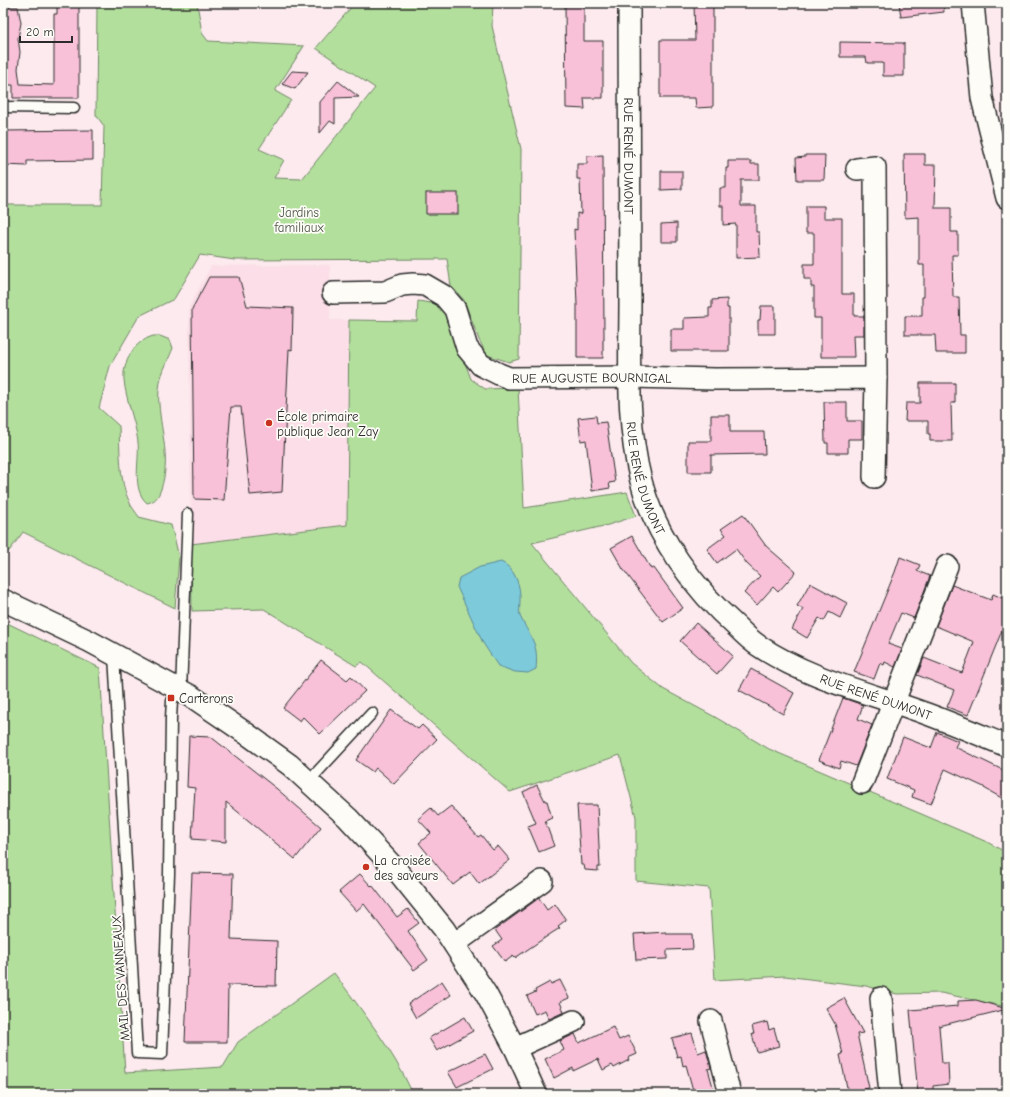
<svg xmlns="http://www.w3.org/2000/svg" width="1010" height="1097" viewBox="0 0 1010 1097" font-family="'Comic Neue',sans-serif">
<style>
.built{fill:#fbdee7}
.green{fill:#b3df9d;stroke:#6f8564}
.water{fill:#7dcadb;stroke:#5c8a95}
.building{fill:#f8c1d8;stroke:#2b2b2b}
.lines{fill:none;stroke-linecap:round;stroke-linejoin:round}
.lane-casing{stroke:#2b2b2b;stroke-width:13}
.street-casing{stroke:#2b2b2b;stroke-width:24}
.lane{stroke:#fdfcf7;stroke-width:10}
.street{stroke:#fdfcf7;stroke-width:21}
.poi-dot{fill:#c8321e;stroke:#fdfcf7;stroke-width:1.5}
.labels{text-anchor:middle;stroke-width:3.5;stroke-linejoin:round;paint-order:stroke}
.street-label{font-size:13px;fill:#2b2b2b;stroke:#fdfcf7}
.park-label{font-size:13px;fill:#4d5848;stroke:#fdfcf7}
.poi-label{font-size:13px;fill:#2b2b2b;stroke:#fdfcf7;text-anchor:start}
</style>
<rect width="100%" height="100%" fill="#fceaee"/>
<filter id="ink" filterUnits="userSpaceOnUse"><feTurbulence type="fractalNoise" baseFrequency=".025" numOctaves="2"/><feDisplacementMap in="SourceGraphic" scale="8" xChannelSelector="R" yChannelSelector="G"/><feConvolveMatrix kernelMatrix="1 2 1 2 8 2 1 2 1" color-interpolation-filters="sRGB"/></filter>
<g filter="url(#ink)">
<path class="built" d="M330 265V320H349L347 525 191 544 189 307 211 266Z"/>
<g class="green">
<path d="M97 3H197L202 33 208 41 304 46 275 91 291 100 259 149 284 160 274 178 302 179 375 88 316 48 355 3H493L492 26 521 149 519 359 509 362 487 355 479 340 464 300 451 286 447 259 235 260 200 255 174 299 139 316 110 366 99 408 119 426C120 448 119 482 129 501 131 507 136 512 139 517L171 525 179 557 175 608 23 532 10 550 3 556V205H102L104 126 96 115Z"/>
<path d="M418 301 437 304 446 313 471 379 485 389 518 388 524 508 627 492 636 516 608 525 532 543 631 663 663 689 715 717 769 749 987 842 1007 853V1007L941 993 897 994 866 986 785 976 715 980 709 888 636 881V817L620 755 510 792 362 662 356 666 264 609 192 611 191 544 347 525 349 320 417 321Z"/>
<path d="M153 336H160L170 340 173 348C170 356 161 374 160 382 159 389 158 397 159 404 161 434 171 459 161 489 158 497 156 501 147 503 131 489 140 461 138 442 136 422 122 390 124 372 127 355 136 341 153 336Z"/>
<path d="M3 621 100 668 125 1073 223 1067 238 1042 334 973C363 1012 393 1050 413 1094H3Z"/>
</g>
<path class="water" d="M501 562C515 568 521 586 520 601 520 606 519 611 520 616 524 625 529 632 533 641 537 649 537 660 536 669L528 673 515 672 498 666 483 643 457 587 459 578 480 567Z"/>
<g class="building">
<path d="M565 3H584V41H603V98H584L585 109 566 108Z"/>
<path d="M694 3H713V107L696 108 695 98H660V40H695Z"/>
<path d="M899 3H943L944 12 901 17Z"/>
<path d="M79 5V98H13V85H3V7H18L21 23 18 38 20 52 18 69 20 84 54 85V14H57V6Z"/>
<path d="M840 42 904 43V76H883V63H867L866 57H840Z"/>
<path d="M292 71 308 72 295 89 282 84Z"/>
<path d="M338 81 359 97 335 98V124L330 121 320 133V102Z"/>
<path d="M93 130V160L27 161V166L3 165V131Z"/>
<path d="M904 154H925V165H936L935 208H951V232H958V255H952L953 297H959L960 335H965V353H936L935 335H905V316H922V297H924V265H919V217L905 218Z"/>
<path d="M603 155 604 339H603V358H577V305L574 229 577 230V213L581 214 580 179H577V164H587V156Z"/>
<path d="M805 155H825L824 180H797L796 158 805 157Z"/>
<path d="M728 161H751V164H759V180H741V206H756V232H759L760 257 736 258V224L723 225V206H720V188H726V168H728Z"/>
<path d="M661 171H682V189L661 190Z"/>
<rect x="426" y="193" width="32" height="21"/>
<path d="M806 206H824V218H842V294H854V316H864V335H853L854 357H821V318H814V287H811V279H804V264H814V233H806Z"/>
<path d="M677 223V242H661V224Z"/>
<path d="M209 277H239L247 306 293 308 292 350 289 349 282 492 250 495 241 407H231L224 500 194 499 192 309Z"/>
<path d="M727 299V308H729V351H671V329H684V318L709 317V308H712V300Z"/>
<path d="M761 306H775V334H758V320H760Z"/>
<path d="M920 383H955V403H951L952 441H930V434H928V421H905L906 403H920Z"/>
<path d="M824 402H847V421H862V439H848V453H828V443H825Z"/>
<path d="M711 415H730V432H764L765 454 711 455V472H688V441H711Z"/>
<path d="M596 416 597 423 606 422 615 482 609 483 610 488 592 491 586 440 581 441 578 418Z"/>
<path d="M743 514 766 546 796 572 778 592 773 587 757 605 744 593 760 576 747 564 736 549 717 563 707 549 726 535 721 529Z"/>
<path d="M632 536 651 569 654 568 683 608 663 622 623 569 611 548Z"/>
<path d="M900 557 920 565 917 571 930 576 914 618 901 613 888 644 902 649 895 667 885 662 884 665 880 663 874 679 854 672 895 572Z"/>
<path d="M810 583 847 603 840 618 829 612 824 621 819 618 807 638 792 629 803 609 797 606Z"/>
<path d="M952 585 991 600 993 594 1007 600V618L968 715 947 707 954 690 917 675 924 658 962 673 974 642 936 626Z"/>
<path d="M696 623 733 656 717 674 680 641Z"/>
<path d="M321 660 347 680 351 676 365 691 320 734 303 717 300 721 283 708Z"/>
<path d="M751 669 794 693 783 714 739 690Z"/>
<path d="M843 698 863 705 858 719 872 725 856 766 841 761 839 768 819 760Z"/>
<path d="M391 710 418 729 422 725 437 739 394 784 376 768 373 772 356 760Z"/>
<path d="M937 732 958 741 955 747 1007 772V801L984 788V787L945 769 931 804 912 797 914 790 887 779 903 737 931 748Z"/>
<path d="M189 736 211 737 277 789 321 827 295 859 226 802V842L192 839 195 788 187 787Z"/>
<path d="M537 785 545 801H547L552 818 545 821 554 846 539 852 528 826 536 823 523 792Z"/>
<path d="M577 805H597L600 867H598V871L585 870 584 865H581Z"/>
<path d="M451 806 478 837 481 835 493 850 498 846 510 860 479 884 470 872 453 885 419 843 431 833 418 819 431 808 438 816Z"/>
<path d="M192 873 233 874 231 939 277 941 276 986 228 985 227 1042H185Z"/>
<path d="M360 874 371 886 372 885 397 917 408 909 419 923 408 931 428 960 414 970 364 904 356 911 339 892Z"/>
<path d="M539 898 547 910 555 904 566 920 558 926 560 928 552 933 515 958 513 956 505 962 493 946 502 940 495 930Z"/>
<path d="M666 932V934H692L693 949 667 950V959L636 960 634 934Z"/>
<path d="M560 980 569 998 560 1002 564 1012 549 1019 545 1010 535 1014 527 996 536 992 535 990 550 982 551 984Z"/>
<path d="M442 981 451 995 416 1018 408 1004Z"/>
<path d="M844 998 863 1033 857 1034 869 1088 848 1092 840 1055 843 1054 835 1024 826 1008Z"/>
<path d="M976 1000 1007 1009 939 1026 942 1063H948L949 1084 933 1086V1094H918L910 1010 958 1006V1001Z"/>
<path d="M465 1017 473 1031 437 1051 429 1038Z"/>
<path d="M767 1022 769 1030 774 1028 779 1046 757 1052 752 1034H754L752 1026Z"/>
<path d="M613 1027 619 1040 628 1036 637 1054 628 1058 629 1060 614 1068 612 1065 603 1070 598 1059 573 1071V1068L554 1078 545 1059 564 1050 560 1041 575 1034 579 1043Z"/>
<path d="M692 1033 698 1053 706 1050 711 1068 708 1069 715 1094H694L686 1065 683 1066 681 1056 677 1057 672 1038Z"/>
<path d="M485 1054 493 1069 457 1087 448 1072Z"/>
</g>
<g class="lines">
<defs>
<g id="lane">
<path d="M3 107 74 108"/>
<path d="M114 655 137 1053 162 1054 169 874 171 718 172 701 177 688"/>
<path d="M181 691 188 514"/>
<path d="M308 782 372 713"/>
</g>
<g id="street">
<path id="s1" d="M629 3C629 102 629 201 630 300 630 360 626 423 641 481 655 536 695 590 737 627 744 634 751 641 759 646 810 680 871 693 927 714 954 724 980 735 1007 746"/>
<path d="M973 3 982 98 1007 198"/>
<path d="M857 169 875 167 876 378"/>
<path id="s2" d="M333 293 385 292 402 285 413 284 425 285 444 296 455 309 467 348 481 365 499 374 509 378 631 377 715 379 876 378 874 477"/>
<path d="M3 600 89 641 191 696 247 734 290 765 348 818 399 873 444 929 486 994 515 1048 536 1094"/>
<path d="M862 783 947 566"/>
<path d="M454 944 542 881"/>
<path d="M881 998 890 1094"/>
<path d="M711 1021 730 1094"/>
<path d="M515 1048 574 1021"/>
</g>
</defs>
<use href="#lane" class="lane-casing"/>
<use href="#street" class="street-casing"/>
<use href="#lane" class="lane"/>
<use href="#street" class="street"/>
</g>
</g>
<g class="poi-dot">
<circle cx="269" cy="423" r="4"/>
<rect x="167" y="694" width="8" height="8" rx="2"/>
<circle cx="366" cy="867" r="4"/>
</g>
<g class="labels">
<g class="street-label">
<text dy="5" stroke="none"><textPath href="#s1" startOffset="153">RUE RENÉ DUMONT</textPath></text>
<text dy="5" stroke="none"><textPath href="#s2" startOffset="309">RUE AUGUSTE BOURNIGAL</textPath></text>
<text dy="5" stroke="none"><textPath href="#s1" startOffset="477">RUE RENÉ DUMONT</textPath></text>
<text dy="5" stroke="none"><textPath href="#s1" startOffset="813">RUE RENÉ DUMONT</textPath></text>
<text transform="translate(120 978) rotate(-94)" y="5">MAIL DES VANNEAUX</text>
</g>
<g class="park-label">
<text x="299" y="217">Jardins<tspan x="299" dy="15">familiaux</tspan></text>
</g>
<g class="poi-label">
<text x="277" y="421">École primaire<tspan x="277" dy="15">publique Jean Zay</tspan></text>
<text x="179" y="703">Carterons</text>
<text x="374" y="865">La croisée<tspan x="374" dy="15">des saveurs</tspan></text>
</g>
</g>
<rect width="1010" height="1097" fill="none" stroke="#fdfcf7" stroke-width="16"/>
<rect x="8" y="8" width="994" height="1081" fill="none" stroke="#2b2b2b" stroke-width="1.5" filter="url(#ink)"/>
<path d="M20 36v6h52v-6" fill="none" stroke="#2b2b2b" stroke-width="2"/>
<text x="26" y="36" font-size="12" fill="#2b2b2b" stroke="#fdfcf7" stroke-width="3" paint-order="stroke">20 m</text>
</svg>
